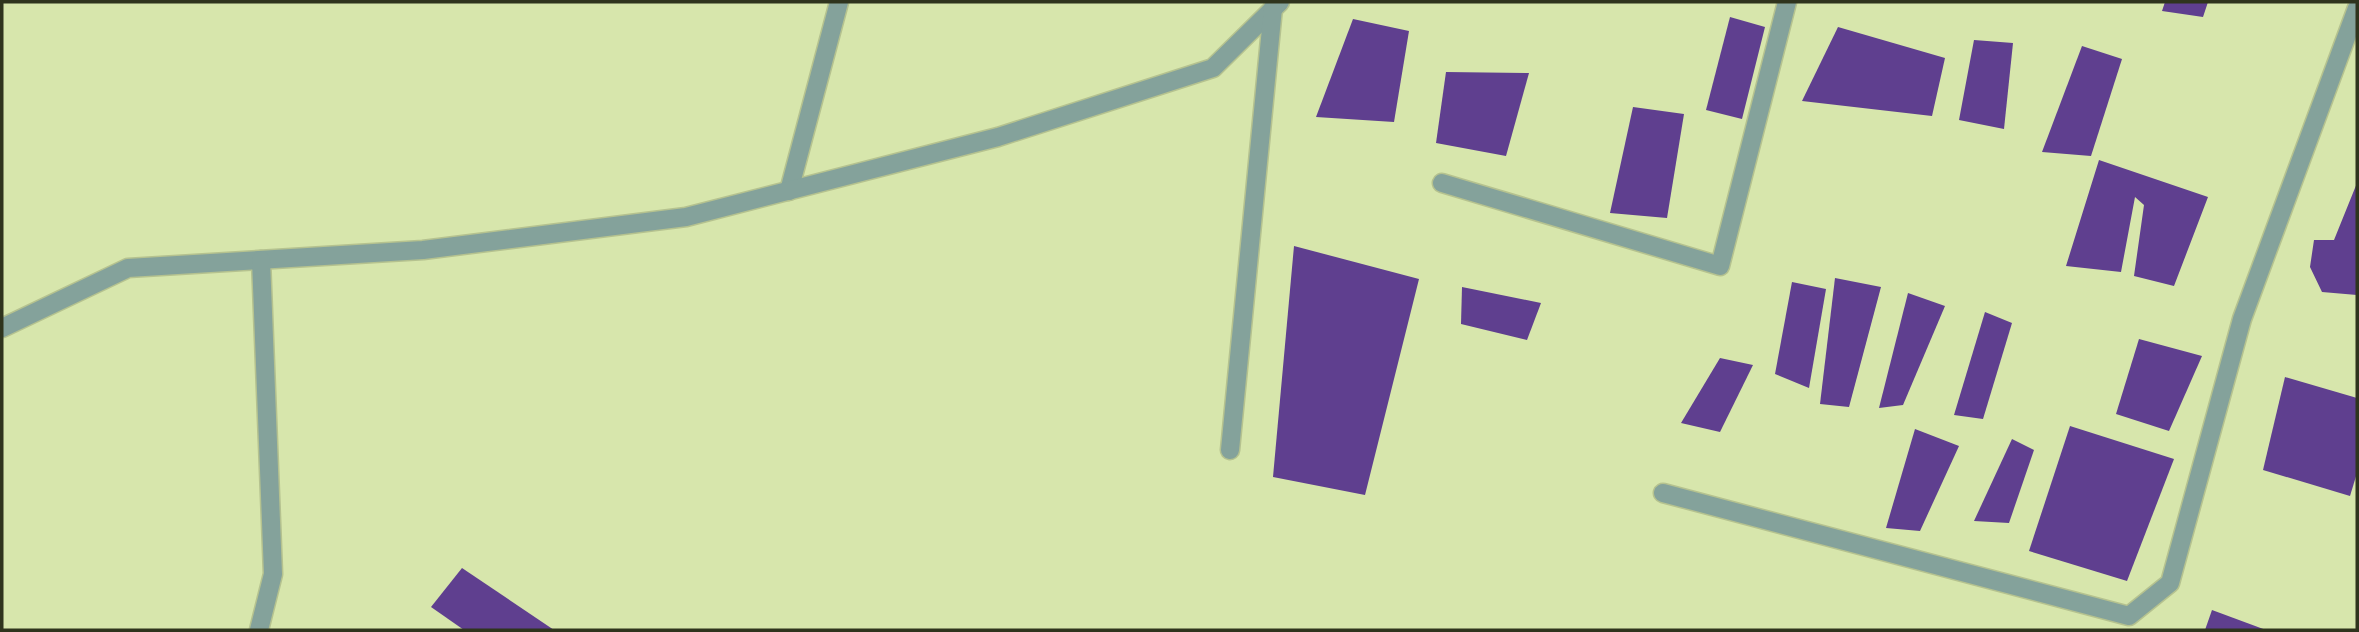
<svg xmlns="http://www.w3.org/2000/svg" width="2359" height="632" viewBox="0 0 2359 632" font-family="Helvetica,sans-serif">
<style>
.building{fill:#5f3f8f}
.lines{fill:none;stroke-linecap:round;stroke-linejoin:round}
.street-casing{stroke:#b5c28f;stroke-width:21}
.street{stroke:#84a29b;stroke-width:18}
</style>
<rect width="100%" height="100%" fill="#d7e6ac"/>
<g class="building">
<path d="M2165 2H2208L2203 17 2162 11Z"/>
<path d="M1730 17 1765 27 1742 119 1706 110Z"/>
<path d="M1353 19 1409 31 1394 122 1316 117Z"/>
<path d="M1838 27 1945 58 1932 116 1802 101Z"/>
<path d="M1974 40 2013 43 2004 129 1959 120Z"/>
<path d="M2082 46 2122 59 2091 156 2042 152Z"/>
<path d="M1446 72 1529 73 1506 156 1436 143Z"/>
<path d="M1633 107 1684 114 1667 218 1610 213Z"/>
<path d="M2099 160 2208 197 2174 286 2134 276 2144 205 2135 197 2121 272 2066 266Z"/>
<path d="M2357 183V295L2322 292 2310 267 2314 240H2334Z"/>
<path d="M1294 246 1419 279 1365 495 1273 477Z"/>
<path d="M1835 278 1881 287 1849 407 1820 404Z"/>
<path d="M1792 282 1826 289 1809 388 1775 374Z"/>
<path d="M1462 287 1541 303 1527 340 1461 324Z"/>
<path d="M1908 293 1945 306 1903 405 1879 408Z"/>
<path d="M1985 312 2012 323 1983 419 1954 415Z"/>
<path d="M2139 339 2202 356 2169 431 2116 414Z"/>
<path d="M1720 358 1753 365 1720 432 1681 423Z"/>
<path d="M2285 377 2357 398V473L2350 496 2263 470Z"/>
<path d="M2070 426 2174 459 2127 581 2029 551Z"/>
<path d="M1915 429 1959 446 1920 531 1886 528Z"/>
<path d="M2012 439 2034 450 2009 523 1974 521Z"/>
<path d="M462 568 554 630H464L431 607Z"/>
<path d="M2212 610 2266 630H2205Z"/>
</g>
<g class="lines">
<defs>
<g id="street">
<path d="M1442 183 1720 266 1787 2"/>
<path d="M789 191 839 2"/>
<path d="M2 328 128 268 423 250 686 217 998 137 1213 68 1280 2"/>
<path d="M1230 450 1273 8"/>
<path d="M1663 493 2129 616 2170 583 2242 319 2357 8"/>
<path d="M259 630 273 574 261 260"/>
</g>
</defs>
<use href="#street" class="street-casing"/>
<use href="#street" class="street"/>
</g>
<rect width="2359" height="632" fill="none" stroke="#2f341d" stroke-width="7"/>
</svg>
